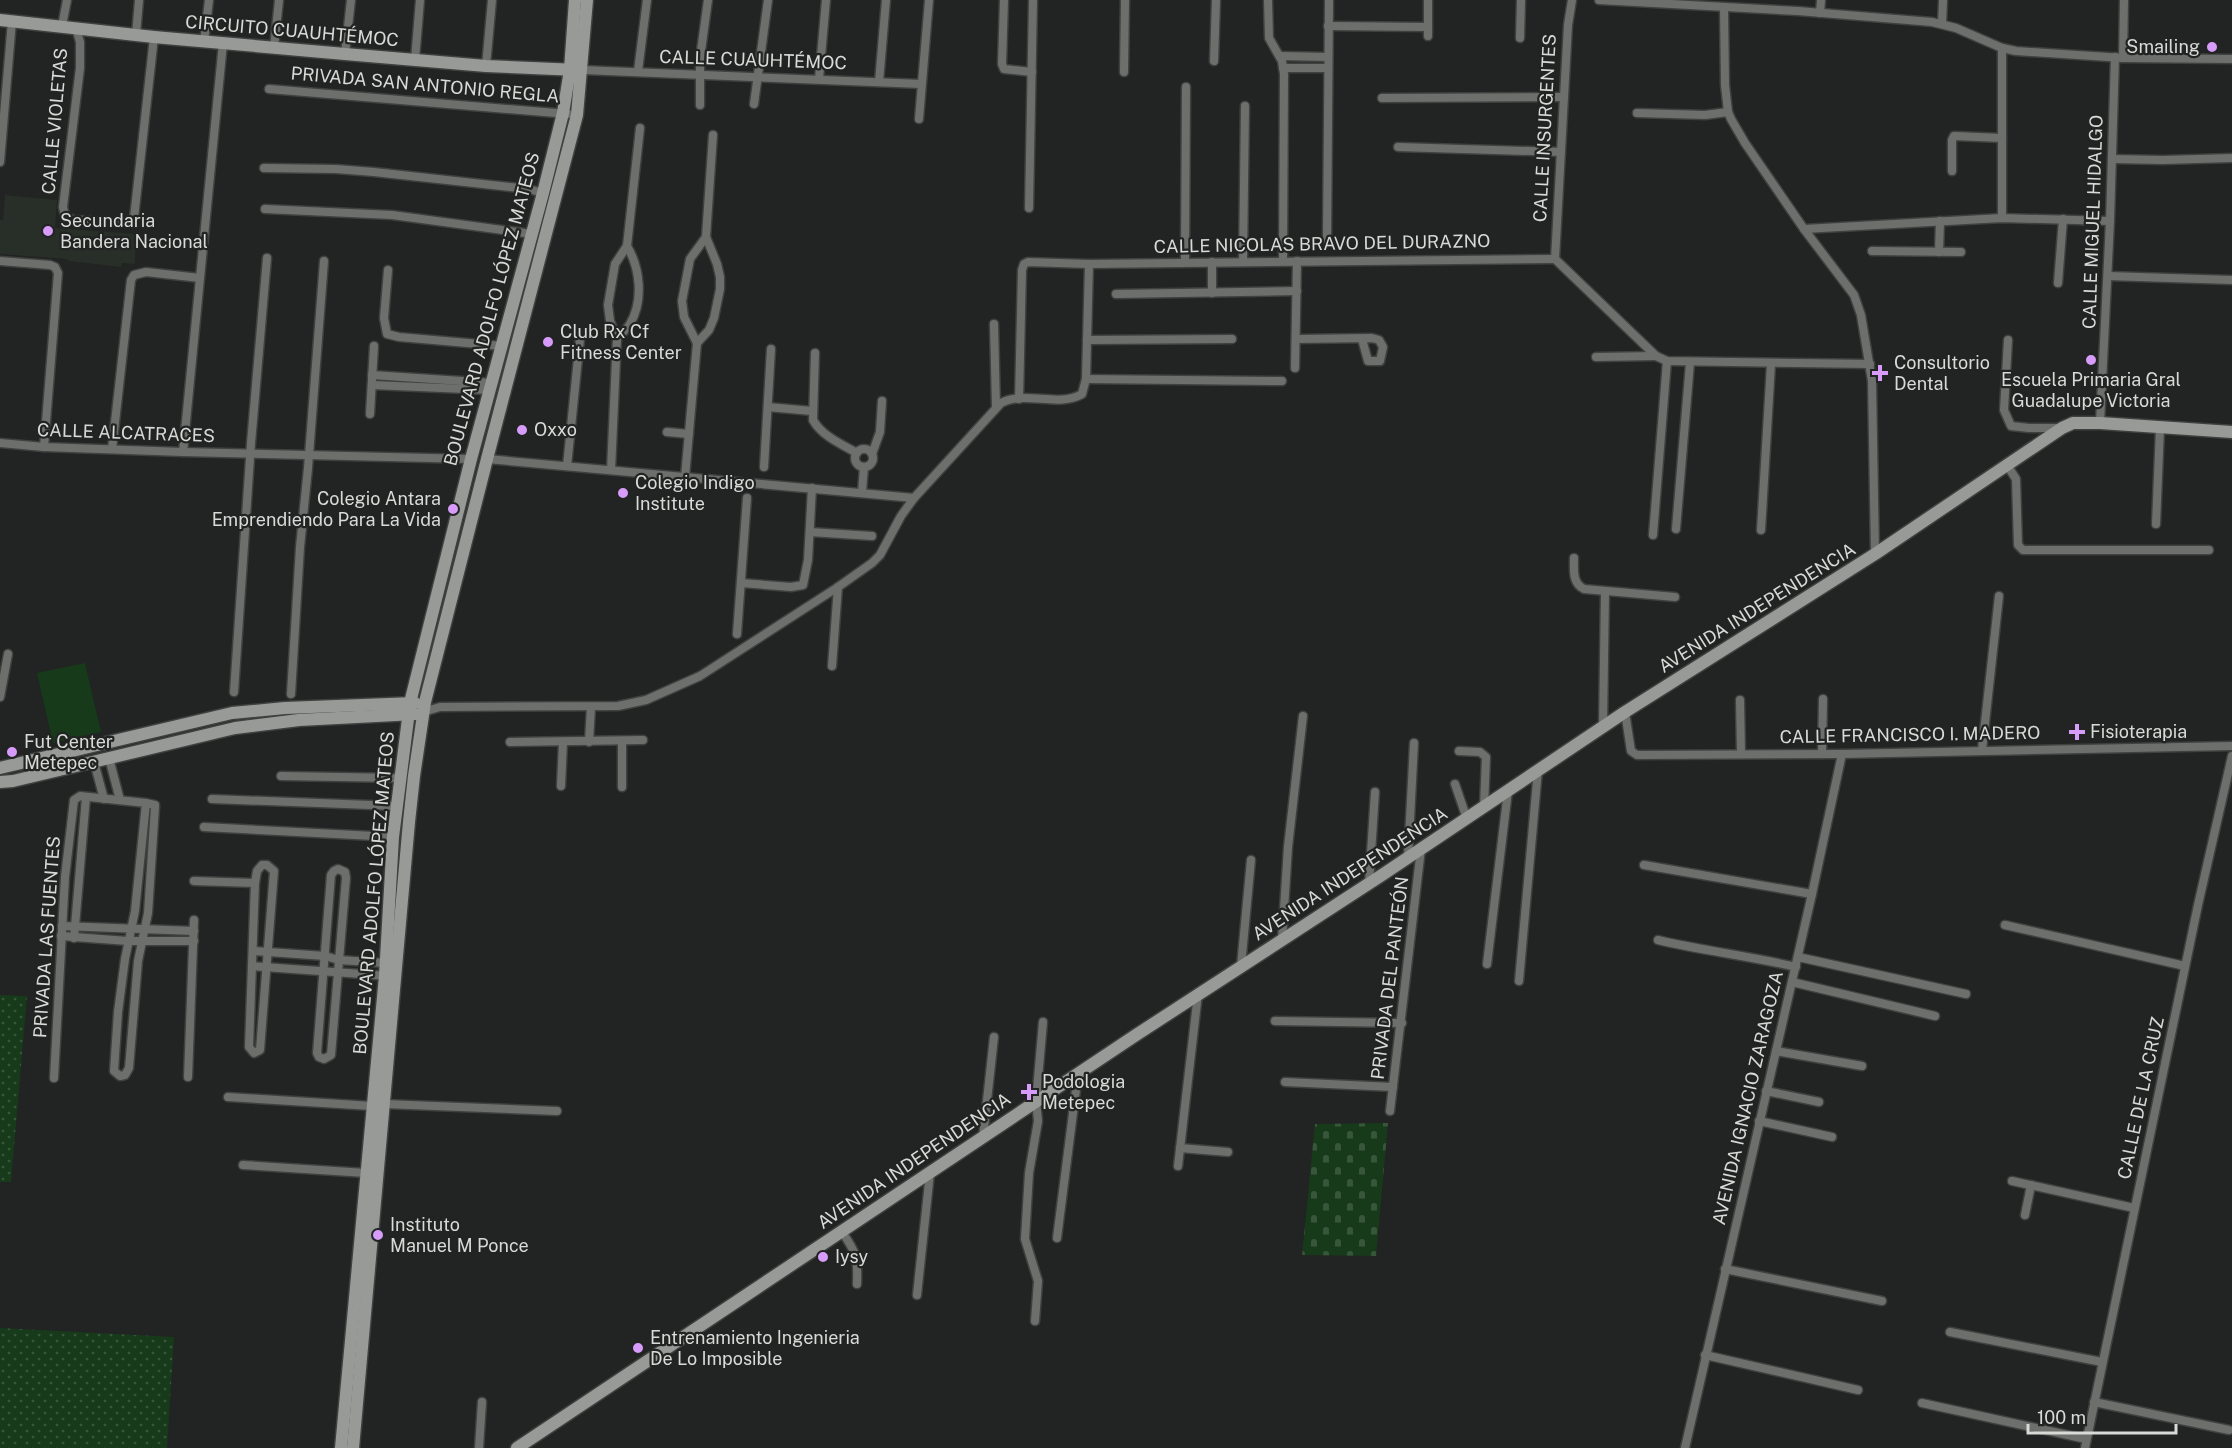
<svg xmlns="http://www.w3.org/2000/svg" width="2232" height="1448" viewBox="0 0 2232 1448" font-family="'Public Sans',sans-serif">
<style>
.built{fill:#282e28}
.grass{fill:url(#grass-dots)}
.cemetery{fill:url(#cemetery-stones)}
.park{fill:#163a1a}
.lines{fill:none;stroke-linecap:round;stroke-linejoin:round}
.street-casing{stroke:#3e413f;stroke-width:11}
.secondary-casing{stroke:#3e413f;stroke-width:15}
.street{stroke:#6d6f6d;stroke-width:8}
.secondary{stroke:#989a98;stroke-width:12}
.poi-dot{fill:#d79bf9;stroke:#212422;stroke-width:2}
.labels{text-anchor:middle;stroke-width:4.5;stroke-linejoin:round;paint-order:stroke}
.street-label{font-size:18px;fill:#d8dad8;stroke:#212422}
.poi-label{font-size:18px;fill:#d8dad8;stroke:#212422;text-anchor:start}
</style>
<defs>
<pattern id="grass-dots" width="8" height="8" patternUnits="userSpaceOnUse" patternTransform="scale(1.5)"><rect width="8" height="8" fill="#163a1a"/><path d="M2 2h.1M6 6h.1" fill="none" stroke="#37563b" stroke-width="1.8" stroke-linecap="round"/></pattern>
<pattern id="cemetery-stones" width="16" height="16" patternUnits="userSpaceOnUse" patternTransform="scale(1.5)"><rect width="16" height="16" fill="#163a1a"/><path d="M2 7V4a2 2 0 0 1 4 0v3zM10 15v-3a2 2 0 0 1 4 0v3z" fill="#37563b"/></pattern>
</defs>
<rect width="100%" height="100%" fill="#212422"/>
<path class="built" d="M5 195 57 200 55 228 136 234 135 264 122 263 121 267 68 261 67 259 0 254V220H3Z"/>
<g class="grass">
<path d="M0 995 27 996 11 1182H0Z"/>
<path d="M0 1328 174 1337 167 1448H0Z"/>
</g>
<path class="cemetery" d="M1388 1123 1376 1256 1302 1255 1315 1124Z"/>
<path class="park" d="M85 663 101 732 53 743 37 673Z"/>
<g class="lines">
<defs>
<g id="street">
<path d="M1004 0 1002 64 1004 69 1032 72"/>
<path d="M1268 0 1269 38 1282 61 1284 74 1283 261"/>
<path d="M1599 0 1798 11 1932 22 1956 28 2002 48 2016 51 2123 58 2232 59"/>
<path d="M1724 8 1725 85 1728 112 1731 119 1745 143 1804 229 1854 295 1861 315 1872 381 1875 554"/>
<path d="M1820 13 1821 0"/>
<path d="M1942 24 1943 0"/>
<path d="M62 26 67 0"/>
<path d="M1328 26 1428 27"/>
<path d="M76 28 80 42V68L63 207 65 216 73 220 127 223 131 222 134 218 154 37"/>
<path d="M136 35 139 0"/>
<path d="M1428 36V0"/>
<path d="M1520 38 1521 0"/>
<path d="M204 42 209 0"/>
<path d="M274 48 279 0"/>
<path d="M2002 48V218"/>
<path d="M345 54 351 0"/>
<path d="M1280 56 1328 57"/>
<path d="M2123 58 2124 0"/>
<path d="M415 60 420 0"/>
<path d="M1214 61 1216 0"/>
<path d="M486 66 492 0"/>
<path d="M1283 68H1328"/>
<path d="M583 70 921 84"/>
<path d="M638 71 647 0"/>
<path d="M1124 72 1125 0"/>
<path d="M819 79 826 0"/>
<path d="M879 82 886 0"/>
<path d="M269 89 568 114"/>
<path d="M1382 98 1564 97"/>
<path d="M754 104 768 0"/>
<path d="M700 105V58L708 0"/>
<path d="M1637 113 1705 115 1728 112"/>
<path d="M919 119 929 0"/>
<path d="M1398 147 1561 152"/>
<path d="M2112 159 2163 160 2232 158"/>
<path d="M0 162 12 21"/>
<path d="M264 168 336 169 374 172 529 189 543 193"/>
<path d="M1952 171V140L1954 136 2002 138"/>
<path d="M1029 208 1033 0"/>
<path d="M265 209 392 215 532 234"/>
<path d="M1804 229 2002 218 2110 221"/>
<path d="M1327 240 1329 0"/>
<path d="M1872 251 1961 252"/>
<path d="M1939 252 1940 221"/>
<path d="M1555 259 1656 356 1667 361 1870 364"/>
<path d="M1555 259 1568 25 1572 0"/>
<path d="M0 261 50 265 55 267 58 273 44 447"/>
<path d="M1185 261 1186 87"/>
<path d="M1243 261 1245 106"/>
<path d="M388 270 384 318 387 334 399 337 502 346"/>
<path d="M2108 276 2232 280"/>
<path d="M2058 283 2063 219"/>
<path d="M1212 293V262"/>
<path d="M1116 294 1297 291"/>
<path d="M994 324 996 407"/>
<path d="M617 338C621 334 627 329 630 324 644 300 640 268 627 246"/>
<path d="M1296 339 1372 338 1379 340 1383 347 1380 361H1368L1362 339"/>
<path d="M1087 340 1232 339"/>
<path d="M2008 340 2004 410 2011 426 2029 428H2061"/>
<path d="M697 343 709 330 714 318 720 289V277L717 264 706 237 713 135"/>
<path d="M815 353 813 420C822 436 841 444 857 453"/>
<path d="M1596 357 1656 356"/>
<path d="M1295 368 1297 261"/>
<path d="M372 375 492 383"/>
<path d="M1086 379 1282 381"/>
<path d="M372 385 489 390"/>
<path d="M1019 399 1022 270 1024 264 1028 262 1089 264 1555 259"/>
<path d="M768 407 812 411"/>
<path d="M370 414 374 346"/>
<path d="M2100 423 2110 221 2115 57"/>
<path d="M667 432 689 434"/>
<path d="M0 443 44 447 183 452 471 459"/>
<path d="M112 449 131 280 134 275 146 272 200 278"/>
<circle cx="864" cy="458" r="9"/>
<path d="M183 452 223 43"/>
<path d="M872 454 880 432 882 401"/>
<path d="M487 459 914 498"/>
<path d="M2007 465 2016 479 2018 545 2023 550H2209"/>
<path d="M567 466 580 339"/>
<path d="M764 467 771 349"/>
<path d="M611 470 617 338 610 321 608 305 615 264 627 246 640 128"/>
<path d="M685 477 697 343 684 317 682 301 690 259 706 237"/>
<path d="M862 492 864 467"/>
<path d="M2156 524 2160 428"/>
<path d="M1676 529 1690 363"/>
<path d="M1761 530 1771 364"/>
<path d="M810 532 872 536"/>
<path d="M1653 535 1667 361"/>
<path d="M1574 558C1574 570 1572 583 1584 589L1675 597"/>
<path d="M741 583 791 587 803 585 808 560 812 488"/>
<path d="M737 634 747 498"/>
<path d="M832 666 838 587"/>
<path d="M234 692 251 443 267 258"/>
<path d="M291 694 300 547 308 468 324 261"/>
<path d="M0 697 8 654"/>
<path d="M1740 700 1741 754"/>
<path d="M423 712 440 707 618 706 646 700 700 676 838 587 872 563 880 555 901 516 914 498 1001 403C1025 390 1058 408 1082 394L1086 379 1089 264"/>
<path d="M1625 712 1631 751 1637 755 1842 754 2232 746"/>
<path d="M1603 726 1605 592"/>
<path d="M510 742 643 740"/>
<path d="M589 742 591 707"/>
<path d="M1982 750 1999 596"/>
<path d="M1459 751 1480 752 1486 757 1484 807"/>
<path d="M1822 754 1823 699"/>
<path d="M109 758 120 800"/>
<path d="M94 762 104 799"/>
<path d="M281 776 399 778"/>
<path d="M1455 784 1467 819"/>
<path d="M561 786 563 742"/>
<path d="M622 787V742"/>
<path d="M212 799 396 806"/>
<path d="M204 827 393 837"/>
<path d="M1408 857 1414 743"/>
<path d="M262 865H267L274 871 260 1050 254 1053 249 1047 255 883 257 871Z"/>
<path d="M1644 865 1812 894"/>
<path d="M338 869 345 872 346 878 331 1055 324 1059 319 1057 317 1053 331 875 334 871Z"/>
<path d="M194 881 255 883"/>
<path d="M1369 884 1375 792"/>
<path d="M2005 925 2185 966"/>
<path d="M62 926 194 931"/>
<path d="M61 936 128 941H194"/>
<path d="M74 938 86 797"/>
<path d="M1282 940 1288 847 1303 716"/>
<path d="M1658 940C1704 951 1750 956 1796 967"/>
<path d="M253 951 325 956 339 960 386 963"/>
<path d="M1798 957 1966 994"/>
<path d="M1487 964 1508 791"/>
<path d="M252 966 389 976"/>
<path d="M1241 966 1251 860"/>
<path d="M1519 981 1538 770"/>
<path d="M1792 982 1935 1016"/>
<path d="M1275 1021 1402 1023"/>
<path d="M1776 1051 1862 1066"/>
<path d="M188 1077 194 920"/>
<path d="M54 1078 65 877 74 800 80 796 146 803 155 805V807L148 913 138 961 129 1068 125 1075 120 1076 114 1071 118 1012 125 959 135 911 146 803"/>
<path d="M1285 1082 1393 1087"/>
<path d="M1766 1091 1819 1102"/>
<path d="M228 1097 372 1106"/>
<path d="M384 1104 557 1111"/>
<path d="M1390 1111 1421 849"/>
<path d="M1759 1121 1832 1137"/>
<path d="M983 1137 994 1037"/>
<path d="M1180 1148 1228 1152"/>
<path d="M243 1165 366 1173"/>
<path d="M1178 1166 1198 994"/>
<path d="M2012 1181 2134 1208"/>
<path d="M2025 1215 2031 1185"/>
<path d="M842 1232C857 1253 858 1259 857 1284"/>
<path d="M1057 1238 1078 1074"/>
<path d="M1725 1269 1882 1301"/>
<path d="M917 1295 930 1173"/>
<path d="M1035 1321 1038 1281 1025 1239 1029 1173 1038 1121 1036 1101 1043 1022"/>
<path d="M1950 1332 2102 1362"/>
<path d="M1705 1355 1858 1390"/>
<path d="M2094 1402 2229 1430"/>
<path d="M1922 1403 2086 1439"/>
<path d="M479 1448 482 1402"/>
<path d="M1685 1448 1812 894 1842 754"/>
<path d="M2085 1448 2198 905 2232 756"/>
</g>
<g id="secondary">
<path d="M0 20 154 37 345 54 486 66 578 70"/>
<path d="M0 768 232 713 285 708 415 703"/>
<path d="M0 782 13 781 235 728 299 720 415 714"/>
<path d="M341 1448 385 976 393 837 410 703 471 459 543 193 563 113 570 70 575 0"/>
<path d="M353 1448 409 822 414 776 425 702 487 459 577 115 587 0"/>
<path d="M517 1448 1136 1035 1382 875 1625 712 1875 554 2062 428 2073 423H2100L2232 432"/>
</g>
</defs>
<use href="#street" class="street-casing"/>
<use href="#secondary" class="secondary-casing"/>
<use href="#street" class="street"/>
<use href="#secondary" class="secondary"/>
</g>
<g class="poi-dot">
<circle cx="2212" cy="47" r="6"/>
<circle cx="48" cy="231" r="6"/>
<circle cx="548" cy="342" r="6"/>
<circle cx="2091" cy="360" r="6"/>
<path d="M1877 364h6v6h6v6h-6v6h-6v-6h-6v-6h6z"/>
<circle cx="522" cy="430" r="6"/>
<circle cx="623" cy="493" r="6"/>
<circle cx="453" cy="509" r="6"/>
<path d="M2074 723h6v6h6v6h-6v6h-6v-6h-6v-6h6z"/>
<circle cx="12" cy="752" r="6"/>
<path d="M1026 1083h6v6h6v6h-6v6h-6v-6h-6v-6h6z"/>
<circle cx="378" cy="1235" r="6"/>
<circle cx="823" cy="1257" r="6"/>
<circle cx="638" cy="1348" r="6"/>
</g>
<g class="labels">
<g class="street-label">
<text transform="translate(292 31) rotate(5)" y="6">CIRCUITO CUAUHTÉMOC</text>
<text transform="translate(753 60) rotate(2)" y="6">CALLE CUAUHTÉMOC</text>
<text transform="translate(425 85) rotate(5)" y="6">PRIVADA SAN ANTONIO REGLA</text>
<text transform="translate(55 121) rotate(-85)" y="6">CALLE VIOLETAS</text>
<text transform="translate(1545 128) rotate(-87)" y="6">CALLE INSURGENTES</text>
<text transform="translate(2093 222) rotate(-88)" y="6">CALLE MIGUEL HIDALGO</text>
<text transform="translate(1322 244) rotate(-1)" y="6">CALLE NICOLAS BRAVO DEL DURAZNO</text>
<text transform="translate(492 309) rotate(-75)" y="6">BOULEVARD ADOLFO LÓPEZ MATEOS</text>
<text transform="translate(126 433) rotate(2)" y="6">CALLE ALCATRACES</text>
<text transform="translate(1757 608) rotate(-32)" y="6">AVENIDA INDEPENDENCIA</text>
<text transform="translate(1910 735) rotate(-1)" y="6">CALLE FRANCISCO I. MADERO</text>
<text transform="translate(1350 874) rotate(-33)" y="6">AVENIDA INDEPENDENCIA</text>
<text transform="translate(374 893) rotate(-85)" y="6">BOULEVARD ADOLFO LÓPEZ MATEOS</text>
<text transform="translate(47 937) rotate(-86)" y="6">PRIVADA LAS FUENTES</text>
<text transform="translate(1390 978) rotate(-83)" y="6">PRIVADA DEL PANTEÓN</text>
<text transform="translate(1748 1098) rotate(-77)" y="6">AVENIDA IGNACIO ZARAGOZA</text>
<text transform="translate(2141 1098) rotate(-78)" y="6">CALLE DE LA CRUZ</text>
<text transform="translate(914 1161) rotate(-34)" y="6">AVENIDA INDEPENDENCIA</text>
</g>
<g class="poi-label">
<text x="2200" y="53" text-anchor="end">Smailing</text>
<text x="60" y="227">Secundaria<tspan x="60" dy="21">Bandera Nacional</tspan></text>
<text x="560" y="338">Club Rx Cf<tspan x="560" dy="21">Fitness Center</tspan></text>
<text x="1894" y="369">Consultorio<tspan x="1894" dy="21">Dental</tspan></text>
<text x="2091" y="386" text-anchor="middle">Escuela Primaria Gral<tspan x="2091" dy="21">Guadalupe Victoria</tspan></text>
<text x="534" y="436">Oxxo</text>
<text x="635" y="489">Colegio Indigo<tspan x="635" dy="21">Institute</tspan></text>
<text x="441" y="505" text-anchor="end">Colegio Antara<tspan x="441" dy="21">Emprendiendo Para La Vida</tspan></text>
<text x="2090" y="738">Fisioterapia</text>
<text x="24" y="748">Fut Center<tspan x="24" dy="21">Metepec</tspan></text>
<text x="1042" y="1088">Podologia<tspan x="1042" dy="21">Metepec</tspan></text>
<text x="390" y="1231">Instituto<tspan x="390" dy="21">Manuel M Ponce</tspan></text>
<text x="835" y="1263">Iysy</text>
<text x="650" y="1344">Entrenamiento Ingenieria<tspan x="650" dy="21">De Lo Imposible</tspan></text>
</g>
</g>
<path d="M2028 1424v9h148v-9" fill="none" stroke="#d8dad8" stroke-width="3"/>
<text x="2037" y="1424" font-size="18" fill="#d8dad8" stroke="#212422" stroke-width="4.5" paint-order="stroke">100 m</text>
</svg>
